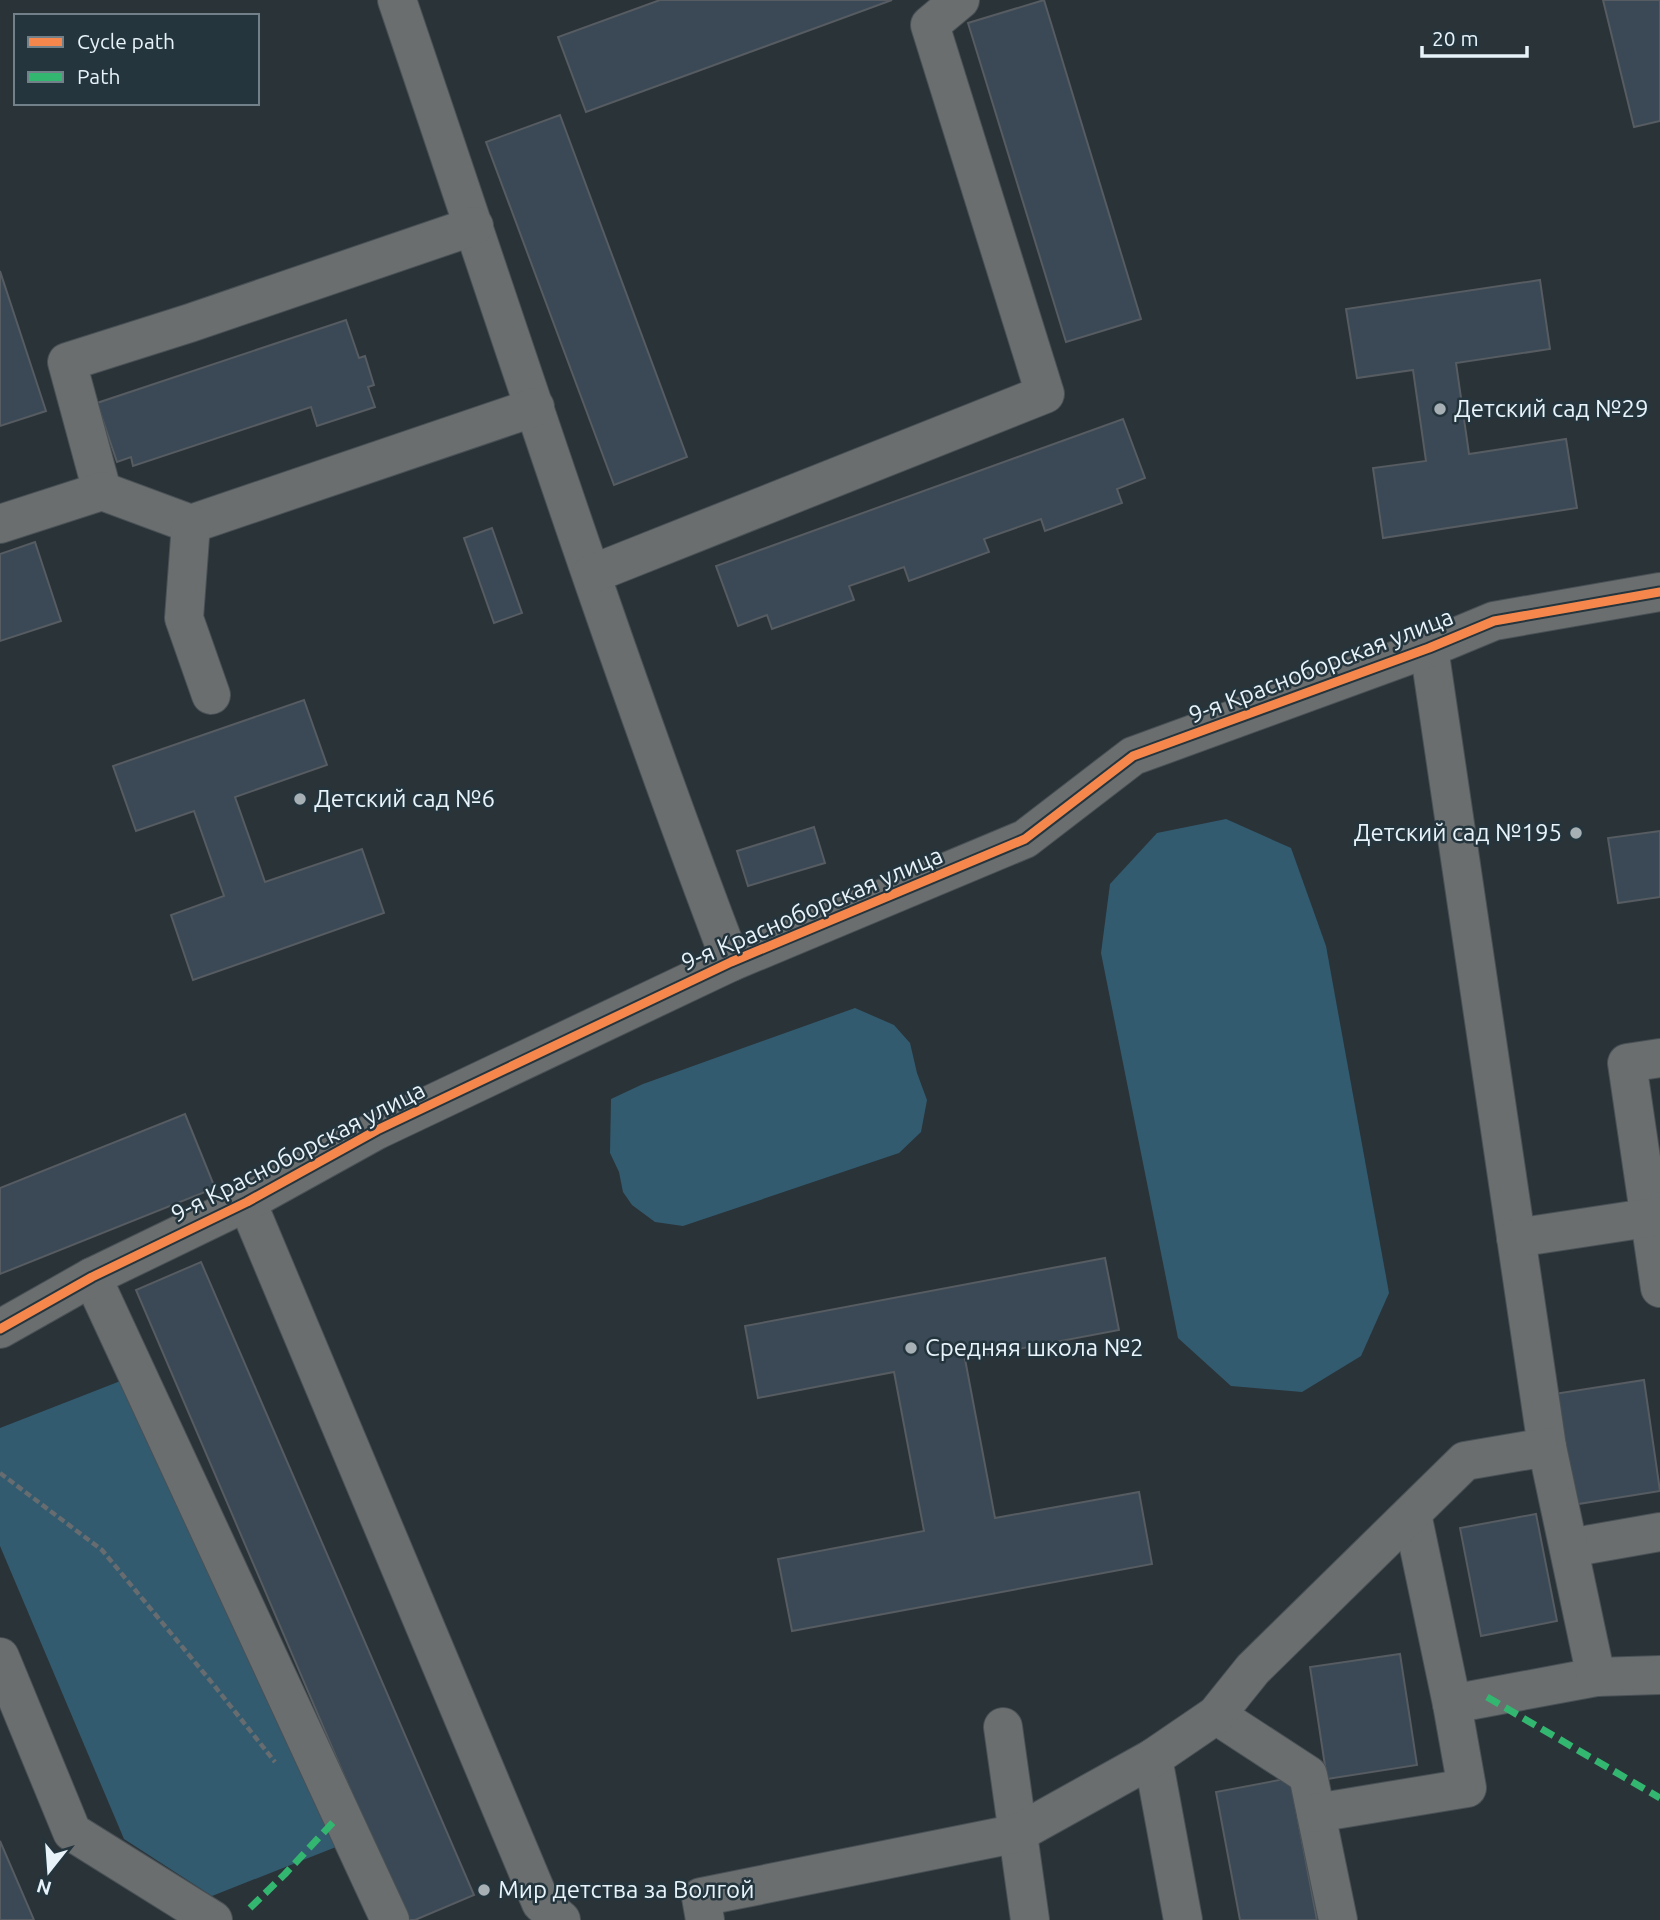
<svg xmlns="http://www.w3.org/2000/svg" width="1660" height="1920" viewBox="0 0 1660 1920" font-family="Ubuntu,sans-serif">
<style>
.green{fill:#335b6f}
.building{fill:#3a4955;stroke:#565c61;stroke-width:2}
.lines{fill:none;stroke-linecap:round;stroke-linejoin:round}
.minor-casing{stroke:#495156;stroke-width:40}
.path{stroke:#666c6f;stroke-width:4.5;stroke-dasharray:7 3.5;stroke-linecap:butt}
.minor{stroke:#6a6e6f;stroke-width:38}
.quiet{stroke:#33b770;stroke-width:7;stroke-dasharray:14 7;stroke-linecap:butt}
.cycleway-casing{stroke:#24353e;stroke-width:13}
.cycleway{stroke:#f5874c;stroke-width:9}
.poi-dot{fill:#a6b0b5;stroke:#24353e;stroke-width:2.5}
.labels{text-anchor:middle;stroke-width:5;stroke-linejoin:round;paint-order:stroke}
.poi-label{font-size:24px;fill:#e8f3f9;stroke:#24353e;text-anchor:start}
.street-label{font-size:24px;fill:#e8f3f9;stroke:#24353e}
</style>
<rect width="100%" height="100%" fill="#2a3338"/>
<g class="green">
<path d="M1226 819 1291 848 1326 946 1389 1293 1361 1356 1302 1392 1231 1386 1178 1338 1101 953 1110 884 1157 833Z"/>
<path d="M855 1008 894 1025 910 1043 917 1073 927 1100 921 1132 899 1153 683 1226 655 1222 632 1205 623 1192 619 1172 610 1153 611 1099 643 1084Z"/>
<path d="M123 1380 341 1845 212 1896 124 1839 0 1546V1428Z"/>
</g>
<g class="building">
<path d="M660 0H892L586 112 558 37Z"/>
<path d="M1044 0 1141 319 1066 342 968 23Z"/>
<path d="M1603 0H1660V121L1634 127Z"/>
<path d="M560 115 687 457 614 485 486 142Z"/>
<path d="M0 271 46 411 0 426Z"/>
<path d="M1540 280 1550 349 1456 363 1469 454 1566 439 1577 508 1383 538 1373 468 1426 461 1413 370 1357 378 1346 309Z"/>
<path d="M346 320 359 358 365 356 374 385 368 387 375 407 317 426 311 407 133 466 131 457 117 462 97 403Z"/>
<path d="M1123 419 1145 478 1117 489 1122 503 1045 531 1041 519 984 539 989 552 909 581 904 567 849 586 854 600 772 629 767 615 738 626 716 566Z"/>
<path d="M492 528 522 613 494 623 464 538Z"/>
<path d="M35 542 61 621 0 641V554Z"/>
<path d="M304 700 327 765 235 797 265 882 362 849 384 913 193 980 171 915 224 896 194 811 136 831 113 766Z"/>
<path d="M814 827 825 863 748 886 737 851Z"/>
<path d="M1660 831V897L1618 903 1608 838Z"/>
<path d="M185 1114 215 1188 0 1274V1188Z"/>
<path d="M1105 1258 1119 1330 965 1359 995 1518 1139 1492 1152 1564 792 1631 778 1559 924 1531 894 1372 758 1398 745 1326Z"/>
<path d="M201 1262 474 1895 415 1920H406L136 1290Z"/>
<path d="M1644 1380 1660 1491 1572 1505 1554 1394Z"/>
<path d="M1536 1514 1557 1621 1481 1636 1460 1528Z"/>
<path d="M1400 1654 1417 1765 1327 1779 1310 1667Z"/>
<path d="M1290 1778 1317 1920H1240L1216 1792Z"/>
<path d="M0 1841 34 1920H0Z"/>
</g>
<g class="lines">
<defs>
<g id="minor">
<path d="M397 0C506 321 610 645 731 962"/>
<path d="M102 491 67 362 190 323 474 226"/>
<path d="M0 524 102 491 191 524 535 407"/>
<path d="M191 524 184 618 211 695"/>
<path d="M592 574 1045 394 930 25 960 0"/>
<path d="M1429 648 1547 1447"/>
<path d="M1660 1058 1627 1063 1660 1288"/>
<path d="M247 1202 541 1903 561 1920"/>
<path d="M1516 1238 1660 1216"/>
<path d="M92 1277 390 1920"/>
<path d="M0 1329 92 1277 247 1202 377 1130 731 962 1025 839 1133 756 1429 648 1494 621 1660 592"/>
<path d="M1412 1514 1452 1704 1596 1677"/>
<path d="M1569 1548 1660 1532"/>
<path d="M0 1657 72 1832 213 1920"/>
<path d="M1216 1715 1308 1775 1338 1920"/>
<path d="M1003 1727 1030 1920"/>
<path d="M1153 1758 1183 1920"/>
<path d="M1316 1813 1467 1788 1452 1704"/>
<path d="M705 1920 701 1897 1018 1833 1153 1758 1216 1715 1253 1669 1465 1461 1547 1447 1596 1677 1660 1675"/>
</g>
</defs>
<use href="#minor" class="minor-casing"/>
<path class="path" d="M0 1473 102 1550 213 1684 275 1762"/>
<use href="#minor" class="minor"/>
<g class="quiet">
<path d="M1487 1697 1660 1798"/>
<path d="M250 1908 285 1874 337 1818"/>
</g>
<defs>
<path id="cycleway" d="M0 1329 92 1277 247 1202 377 1130 731 962 1025 839 1133 756 1429 648 1494 621 1660 592"/>
</defs>
<use href="#cycleway" class="cycleway-casing"/>
<use href="#cycleway" class="cycleway"/>
</g>
<g class="poi-dot">
<circle cx="1440" cy="409" r="7"/>
<circle cx="300" cy="799" r="7"/>
<circle cx="1576" cy="833" r="7"/>
<circle cx="911" cy="1348" r="7"/>
<circle cx="484" cy="1890" r="7"/>
</g>
<g class="labels">
<g class="poi-label">
<text x="1454" y="417">Детский сад №29</text>
<text x="314" y="807">Детский сад №6</text>
<text x="1562" y="841" text-anchor="end">Детский сад №195</text>
<text x="925" y="1356">Средняя школа №2</text>
<text x="498" y="1898">Мир детства за Волгой</text>
</g>
<g class="street-label">
<text transform="translate(1321 666) rotate(-21)" y="8">9-я Красноборская улица</text>
<text transform="translate(812 909) rotate(-23)" y="8">9-я Красноборская улица</text>
<text transform="translate(298 1152) rotate(-27)" y="8">9-я Красноборская улица</text>
</g>
</g>
<rect x="14" y="14" width="245" height="91" fill="#24353e" stroke="#728189" stroke-width="2"/>
<rect x="28" y="37" width="35" height="10" fill="#f5874c" stroke="#728189" stroke-width="2"/>
<text x="77" y="49" font-size="21" fill="#e8f3f9">Cycle path</text>
<rect x="28" y="72" width="35" height="10" fill="#33b770" stroke="#728189" stroke-width="2"/>
<text x="77" y="84" font-size="21" fill="#e8f3f9">Path</text>
<g transform="translate(49 1871) rotate(197)" stroke="#24353e" stroke-width="5" paint-order="stroke">
<path d="M0-5L12 26L0 18L-12 26Z" fill="#e8f3f9"/>
<text y="-10" font-size="19" font-weight="bold" text-anchor="middle" fill="#e8f3f9">N</text>
</g>
<path d="M1422 46v10h105v-10" fill="none" stroke="#e8f3f9" stroke-width="3.5"/>
<text x="1432" y="46" font-size="21" fill="#e8f3f9" stroke="#24353e" stroke-width="5" paint-order="stroke">20 m</text>
</svg>
